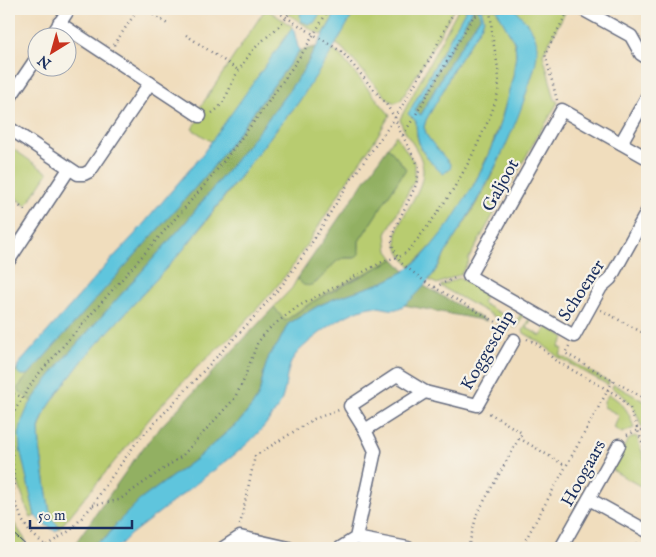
<svg xmlns="http://www.w3.org/2000/svg" width="656" height="557" viewBox="0 0 656 557" font-family="'IM FELL English',serif">
<style>
.green{fill:#b8cc70;stroke:#6a7e67}
.forest{fill:#92b062;stroke:#567060}
.water{fill:#5fc5dd;stroke:#3d7a9e}
.lines{fill:none;stroke-linecap:round;stroke-linejoin:round}
.minor-casing{stroke:#666c7f;stroke-width:15}
.path{stroke:#666c7f;stroke-width:2.5;stroke-dasharray:1 4;stroke-linecap:butt}
.minor{stroke:#fff;stroke-width:12}
.tram{stroke:#1b2f5e;stroke-width:1}
.labels{text-anchor:middle;stroke-width:4.5;stroke-linejoin:round;paint-order:stroke}
.street-label{font-size:18px;fill:#1b2f5e;stroke:#f7f3e8}
</style>
<rect width="100%" height="100%" fill="#f7f3e8"/>
<filter id="ink" filterUnits="userSpaceOnUse"><feTurbulence type="fractalNoise" baseFrequency=".02" numOctaves="2"/><feDisplacementMap in="SourceGraphic" scale="10" xChannelSelector="R" yChannelSelector="G"/><feConvolveMatrix kernelMatrix="1 2 1 2 8 2 1 2 1" color-interpolation-filters="sRGB"/></filter>
<filter id="wash" filterUnits="userSpaceOnUse"><feTurbulence type="fractalNoise" baseFrequency=".0096" numOctaves="4" result="noise"/><feDisplacementMap in="SourceGraphic" scale="20" xChannelSelector="R" yChannelSelector="G"/><feGaussianBlur stdDeviation="1.12" result="paint"/><feColorMatrix in="noise" values="0 0 0 0 0 0 0 0 0 0 0 0 0 0 0 0 0 1.4 0 .05"/><feComposite in="paint" operator="in"/></filter>
<g filter="url(#wash)">
<rect width="100%" height="100%" fill="#f0ddbd"/>
<g class="green">
<path d="M281 9H302L300 11 321 13 323 9H338L323 35 312 30Z"/>
<path d="M356 9H454L423 64 401 100 395 103 389 100 342 48 335 43Z"/>
<path d="M458 9H466L449 41 416 121 417 136 420 148 427 158 443 174 451 165 433 145 427 136 424 127 426 120 443 89 452 71 482 25 484 18 481 9H496C503 22 516 39 516 54 516 68 512 82 508 95 492 157 460 224 411 266 373 234 421 206 423 172 424 152 404 137 400 119Z"/>
<path d="M515 9H567L543 54 555 100 558 102 543 128H542L468 260 469 261 461 274 437 284 429 280 440 264 448 248 470 214 487 185 505 147 525 96 532 75 537 49 534 34Z"/>
<path d="M268 10 293 27 212 142 192 129 203 113 199 109 264 11 266 12Z"/>
<path d="M332 50 339 54 390 115 373 143 354 170 317 229 290 270 273 291 233 335 197 367 156 411 59 529 57 524 52 519 49 507 40 448 39 429 45 412 60 390 86 356 183 250 207 220 274 132 298 103Z"/>
<path d="M396 135 415 164V179L386 234 388 251 394 259C358 277 316 296 285 321L274 307 292 288 297 279 304 285 316 283 337 261 343 258H355L359 248V241L406 169 388 147Z"/>
<path d="M9 146 48 173 26 206 9 192Z"/>
<path d="M459 278 487 292 482 303 516 322 522 312 524 314 517 327 515 328 440 286Z"/>
<path d="M531 317 532 318 527 328 541 336 547 327 565 337 559 347 563 349 560 355 609 382 608 385 558 357 541 343 524 333 523 331Z"/>
<path d="M17 369 18 372 27 375 29 374 17 389 32 402 28 407V484L35 516 31 518 27 509 17 479 11 477 9 474V372L12 375Z"/>
<path d="M613 385H615L647 403V427L641 426C635 407 629 398 612 388Z"/>
<path d="M609 394C625 405 628 410 634 428L622 433 614 428 619 415 604 407V401Z"/>
<path d="M634 436 637 437 647 467V490L612 470 627 441Z"/>
<path d="M9 523 10 525 14 523 26 541 20 548H16L9 542Z"/>
</g>
<g class="forest">
<path d="M473 9H476L479 12 481 16 449 64 421 115 415 111 437 71Z"/>
<path d="M316 47 301 74 262 127 219 182 185 223 68 354 32 402 17 389 29 374 210 171 299 51Z"/>
<path d="M388 147 406 169 359 241V254L355 258C350 258 344 257 339 260 329 265 317 290 304 285 301 284 300 281 297 279Z"/>
<path d="M394 259 405 271 384 282 336 298 318 306 288 324 278 344 269 356 264 371 259 395 252 406 240 421 196 459 140 500 117 523 106 538 93 544 80 546 76 542 139 453 155 433 274 307 285 321 314 301Z"/>
<path d="M424 286 487 321 404 305Z"/>
</g>
<g class="water">
<path d="M302 9H323L314 23 308 24 301 21 300 16Z"/>
<path d="M338 9H356L329 56 298 103 274 132 183 250 86 356 60 390 45 412 39 428 40 448 49 507 52 519 57 524 59 529 55 531 41 522 35 516 28 484 20 449 19 435 22 421 28 407 41 388 68 354 185 223 262 127 301 74Z"/>
<path d="M466 9H473L437 71 415 111 421 115 449 64 481 16 479 12 476 9H481L484 18 482 25 452 71 444 89 426 120 424 127 427 136 433 144 451 165 450 169 443 174C425 158 416 146 416 121L408 114Z"/>
<path d="M496 9H515C524 20 537 32 537 47 538 60 532 76 528 88 510 145 481 196 449 247 446 252 443 258 440 263 431 279 418 295 403 306 392 314 382 305 370 307 347 311 317 334 300 350 285 364 288 382 282 399 279 408 272 416 266 424 249 445 227 461 206 476 181 496 156 515 131 534L117 548H71L76 542 80 546 93 544 106 538 117 523 140 500 196 459 240 421 252 406 259 395 264 371 269 356 278 344 288 324 318 306 336 298 384 282 405 271 420 259 429 249 450 223 473 186 487 159 499 129 513 76 516 54 515 43Z"/>
<path d="M293 27 299 51 210 171 29 374C22 377 14 374 18 365L109 262 135 234 201 156Z"/>
</g>
</g>
<g filter="url(#ink)">
<g class="lines">
<defs>
<g id="minor">
<path d="M582 9 631 36 641 54 647 58"/>
<path d="M59 23 200 116"/>
<path d="M50 38 69 9"/>
<path d="M9 99 38 56"/>
<path d="M9 128 78 174H84L90 171 150 83"/>
<path d="M621 143 647 97"/>
<path d="M647 158 562 110 469 276 574 336 601 287 610 279 647 212"/>
<path d="M9 260 69 169"/>
<path d="M365 430 350 406 397 375 425 392"/>
<path d="M589 499 647 531"/>
<path d="M356 538 408 548"/>
<path d="M223 548 240 537 289 548"/>
<path d="M340 548 356 538 375 451 365 430 425 392 477 405 514 340"/>
<path d="M561 548 619 445"/>
</g>
</defs>
<use href="#minor" class="minor-casing"/>
<g class="path">
<path d="M145 9 169 25"/>
<path d="M273 9 342 52 386 104 395 118 399 129 417 163 419 171 416 185 397 224 393 234 392 241 393 247 400 262 428 284 509 329"/>
<path d="M186 35 238 70"/>
<path d="M114 45 138 9"/>
<path d="M557 100 545 54 569 9"/>
<path d="M212 113C228 103 230 81 241 67 245 61 249 54 255 48 267 35 284 26 291 9"/>
<path d="M403 135 418 111 473 17 490 9"/>
<path d="M9 196 26 212"/>
<path d="M435 287 457 277"/>
<path d="M601 310 647 335"/>
<path d="M527 339 537 344 556 361 617 395 630 408 647 456"/>
<path d="M569 346 565 353 647 400"/>
<path d="M9 392 22 397"/>
<path d="M627 435 638 430H647"/>
<path d="M519 438 566 466"/>
<path d="M9 484 22 520 29 531 48 548"/>
<path d="M13 495 14 479 10 424 15 410 35 378 210 179 265 107 305 49 329 9"/>
<path d="M9 505 17 506"/>
<path d="M93 505 119 500 182 456 234 399 243 382 257 344 262 337 271 327 299 306 386 260C393 258 399 258 404 254 412 248 418 238 424 231 448 200 468 167 483 132 489 119 495 106 498 92 501 73 495 54 492 35 491 26 492 18 489 9"/>
<path d="M240 525 255 456 314 419 339 410"/>
<path d="M42 548 71 530 93 505 103 489 136 443 255 316 283 284 308 249 348 184 395 118 432 55 455 9"/>
<path d="M468 548 477 514 522 433 486 411"/>
<path d="M521 548 613 381"/>
<path d="M634 548 638 541"/>
</g>
<use href="#minor" class="minor"/>
<path class="tram" d="M9 530 29 548"/>
</g>
</g>
<g class="labels">
<g class="street-label">
<text transform="translate(500 185) rotate(-61)" y="6">Galjoot</text>
<text transform="translate(581 290) rotate(-57)" y="6">Schoener</text>
<text transform="translate(487 350) rotate(-60)" y="6">Koggeschip</text>
<text transform="translate(583 473) rotate(-61)" y="6">Hoogaars</text>
</g>
</g>
<rect width="656" height="557" fill="none" stroke="#f7f3e8" stroke-width="30"/>
<g transform="translate(52 52) rotate(217)"><circle r="24" fill="#f7f3e8" stroke="#9fa5b1"/>
<path d="M0-4L9 19L0 12L-9 19Z" fill="#c8321e"/>
<text y="-8" font-size="14" font-weight="bold" text-anchor="middle" fill="#1b2f5e">N</text>
</g>
<path d="M30 520v8h102v-8" fill="none" stroke="#1b2f5e" stroke-width="2.5"/>
<text x="38" y="520" font-size="15" fill="#1b2f5e" stroke="#f7f3e8" stroke-width="4" paint-order="stroke">50 m</text>
</svg>
